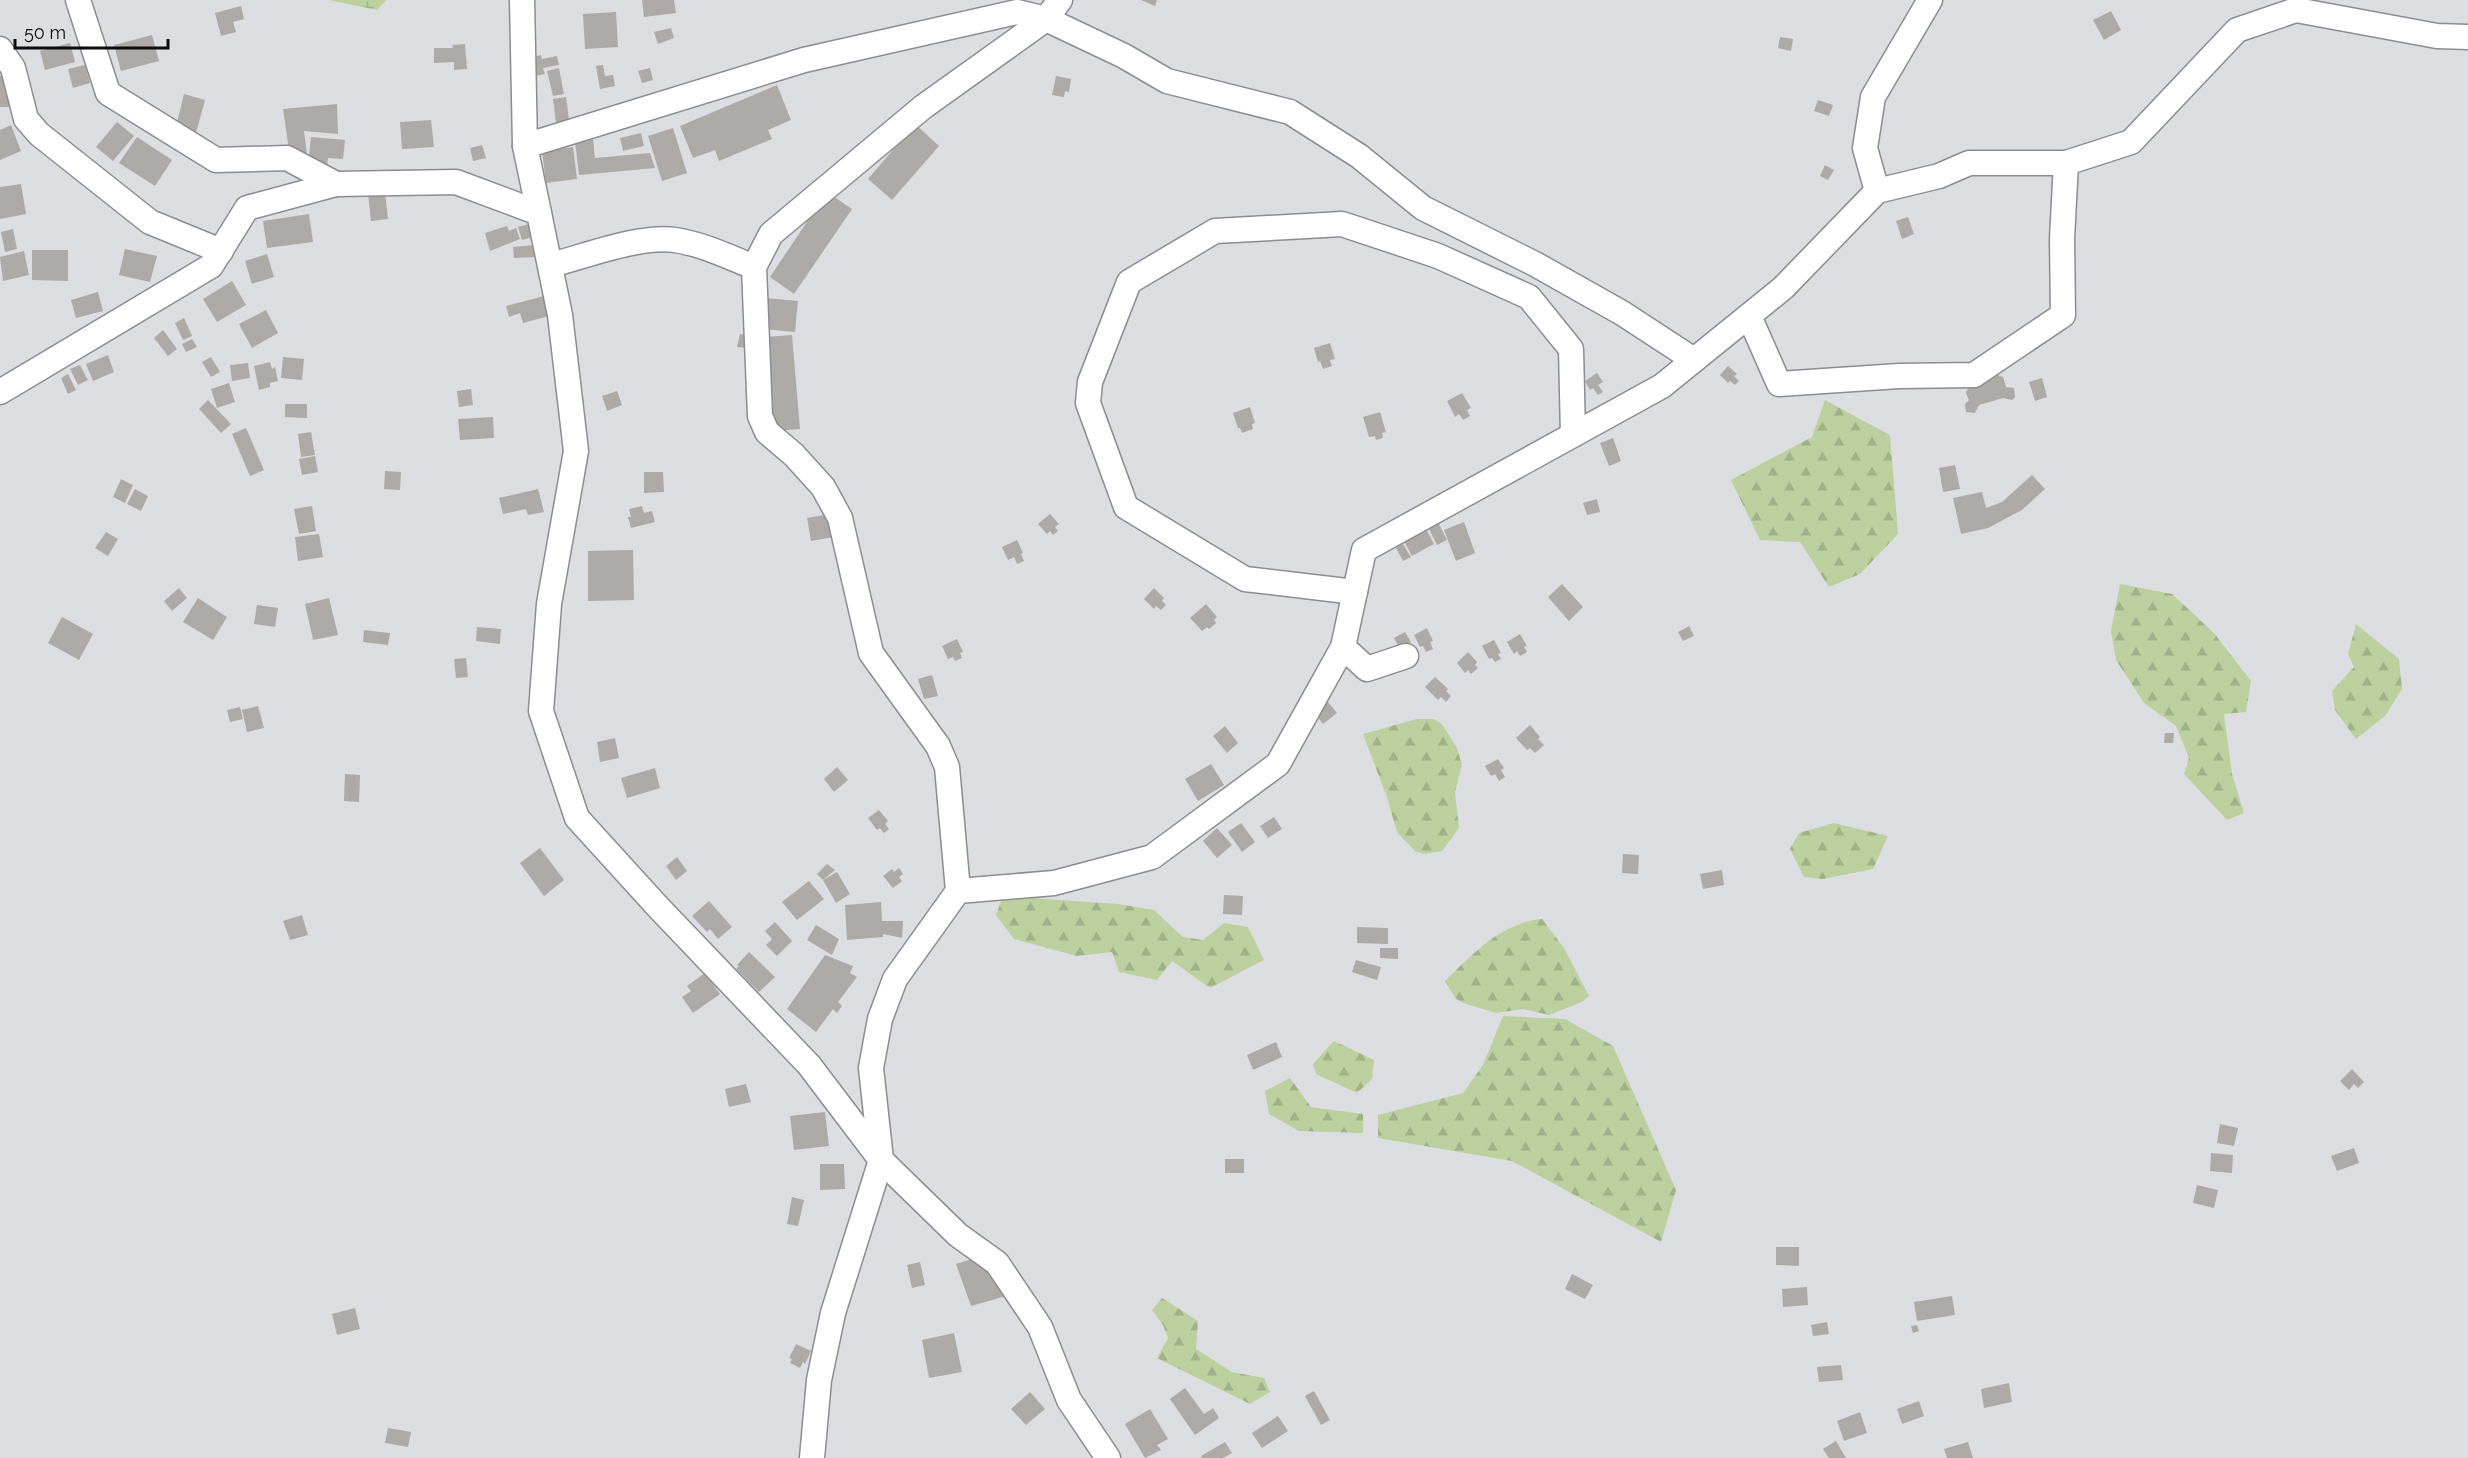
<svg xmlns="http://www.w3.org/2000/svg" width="2468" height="1458" viewBox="0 0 2468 1458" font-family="Raleway,sans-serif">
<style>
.forest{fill:url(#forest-firs)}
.wetland{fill:url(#wetland-marsh)}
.building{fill:#aeaaa7}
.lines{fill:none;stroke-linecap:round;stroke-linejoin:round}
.minor-casing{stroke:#8c8d91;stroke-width:27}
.minor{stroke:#fff;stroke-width:24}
</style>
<defs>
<pattern id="forest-firs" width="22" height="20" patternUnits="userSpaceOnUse" patternTransform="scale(1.5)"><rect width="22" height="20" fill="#bcd19f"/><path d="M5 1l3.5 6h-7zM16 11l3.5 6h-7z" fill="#a0b288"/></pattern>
<pattern id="wetland-marsh" width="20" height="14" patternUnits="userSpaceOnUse" patternTransform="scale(1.5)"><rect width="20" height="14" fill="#bcd19f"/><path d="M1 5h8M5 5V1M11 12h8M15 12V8" fill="none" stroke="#a0b288"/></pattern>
</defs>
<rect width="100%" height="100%" fill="#dddee2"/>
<g class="forest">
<path d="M1825 400 1890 435 1898 534 1860 574 1829 587 1800 542 1760 540 1731 480 1812 437Z"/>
<path d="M2120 584 2172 594 2214 633 2251 681 2246 712 2224 714 2232 774 2244 813 2227 820 2184 774 2189 758 2176 726 2144 703 2116 660 2111 631Z"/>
<path d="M2356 624 2399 659 2402 689 2385 716 2356 739 2335 710 2332 691 2354 667 2348 654Z"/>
<path d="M1417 719H1434L1442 724 1457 748 1462 765 1455 792 1459 828 1442 851 1424 854 1415 851 1397 832 1387 797 1363 734Z"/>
<path d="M1834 823 1888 836 1873 869 1823 879 1804 877 1790 849 1799 833Z"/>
<path d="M1003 896 1118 904 1154 910 1183 937 1203 940 1224 923 1248 927 1264 960 1210 988 1172 961 1157 980 1119 972 1112 952 1077 956 1014 939 996 915Z"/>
<path d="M1542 919 1564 948 1589 996 1582 1002 1549 1015 1523 1009 1496 1013 1463 1003 1455 998 1445 981C1474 953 1501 923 1542 919Z"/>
<path d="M1503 1016 1565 1019 1613 1046 1676 1190 1661 1242 1512 1161 1378 1138V1115L1463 1093 1483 1065Z"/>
<path d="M1334 1041 1374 1060 1372 1079 1357 1093 1316 1074 1313 1064Z"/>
<path d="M1290 1078 1311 1107 1363 1114V1133L1299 1131 1269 1114 1265 1091Z"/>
<path d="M1162 1298 1198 1321 1196 1349 1232 1372 1264 1378 1270 1392 1250 1404 1157 1358 1168 1338 1163 1325 1152 1310Z"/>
</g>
<path class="wetland" d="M329 0H386L377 10Z"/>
<g class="building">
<path d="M642 0H674L676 13 644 17Z"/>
<path d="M1141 0H1157L1155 6Z"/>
<path d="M241 6 244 19 233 22 236 32 221 36 215 13Z"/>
<path d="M2111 11 2121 30 2104 40 2093 20Z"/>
<path d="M616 12 618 47 585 49 583 14Z"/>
<path d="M671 28 674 38 658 44 654 32Z"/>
<path d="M152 35 159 61 121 71 114 45Z"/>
<path d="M1780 37 1793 39 1791 51 1778 48Z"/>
<path d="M70 43 75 62 45 70 40 51Z"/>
<path d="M465 44 467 69 454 70V62L434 63V48H453L452 45Z"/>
<path d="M541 55 542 59 557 56 559 65 543 68 545 74 535 76 532 57Z"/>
<path d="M85 65 90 83 73 88 68 69Z"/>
<path d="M603 65 605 76 613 75 615 86 600 89 596 66Z"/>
<path d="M559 68 564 94 553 96 547 71Z"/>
<path d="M650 68 653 80 642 83 638 71Z"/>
<path d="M0 76H10L9 107H0Z"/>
<path d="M1056 76 1071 79 1069 92 1065 91 1064 97 1052 95Z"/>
<path d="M777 85 791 120 768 130 772 139 719 161 715 150 693 158 680 126Z"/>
<path d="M184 94 205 100 196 133 176 127Z"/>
<path d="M566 97 569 120 556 123 553 99Z"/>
<path d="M1818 100 1833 105 1829 116 1814 111Z"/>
<path d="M337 104 338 134 304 131 307 155 290 157 283 109Z"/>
<path d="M431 120 434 147 402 149 400 122Z"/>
<path d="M117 122 134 136 113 161 96 147Z"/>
<path d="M915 124 939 146 892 200 868 179Z"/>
<path d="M11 125 21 151 0 160V130Z"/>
<path d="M673 128 687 173 662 181 648 136Z"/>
<path d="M641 133 644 146 623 151 620 138Z"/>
<path d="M137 137 172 160 155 186 119 163Z"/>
<path d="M311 137 345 140 343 159 328 158 327 167 308 165Z"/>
<path d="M593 139 595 158 650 153 655 168 579 175 575 141Z"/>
<path d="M482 145 486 158 473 161 470 148Z"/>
<path d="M573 147 577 179 546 183 542 151Z"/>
<path d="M1825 165 1834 170 1828 180 1820 176Z"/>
<path d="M21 184 26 214 0 219V187Z"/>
<path d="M385 191 388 219 371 221 368 193Z"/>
<path d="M827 192 852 209 794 294 770 277Z"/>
<path d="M309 214 313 242 267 248 263 221Z"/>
<path d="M1908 217 1914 234 1902 239 1896 221Z"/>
<path d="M529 224 533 237 522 240 518 227Z"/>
<path d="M507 226 509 231 516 228 520 239 490 251 485 233Z"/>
<path d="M13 229 17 249 5 252 1 232Z"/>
<path d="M535 245 536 257 514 258 513 247Z"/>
<path d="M125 249 157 256 150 282 119 275Z"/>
<path d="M32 250H68V281L32 280Z"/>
<path d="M24 251 29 275 3 281 0 257Z"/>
<path d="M267 254 274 277 252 284 245 261Z"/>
<path d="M232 281 246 305 217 322 203 299Z"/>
<path d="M98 292 103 311 76 318 71 300Z"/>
<path d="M544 296 549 316 523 323 520 313 509 317 506 306Z"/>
<path d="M765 298 798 301 795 332 763 329Z"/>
<path d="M266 310 278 333 252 348 239 324Z"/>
<path d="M184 318 192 336 183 340 175 323Z"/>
<path d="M163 330 177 349 168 356 154 338Z"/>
<path d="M740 334 749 335 747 348 737 347Z"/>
<path d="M792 335 800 429 773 431 766 337Z"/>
<path d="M192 339 197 347 186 352 182 344Z"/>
<path d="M1330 343 1335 359 1330 360 1332 366 1323 369 1320 361 1318 362 1314 348Z"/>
<path d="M108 355 114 372 93 381 86 364Z"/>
<path d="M211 357 220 372 211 377 202 362Z"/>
<path d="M283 357 304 359 302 380 281 378Z"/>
<path d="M270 362 272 369 275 367 278 381 270 383V387L259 390 254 366Z"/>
<path d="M248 363 250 378 232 381 230 365Z"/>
<path d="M80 365 88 380 78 385 70 369Z"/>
<path d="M1728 366 1737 374 1734 376 1739 381 1735 385 1730 381 1728 383 1720 375Z"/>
<path d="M1597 373 1603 382 1598 385 1603 392 1598 395 1593 388 1590 390 1585 381Z"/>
<path d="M1992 373 2003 377 2006 387 2014 388 2015 397 2012 400 2003 398 1979 405 1975 413 1966 412 1965 404 1969 400 1966 393 1971 381Z"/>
<path d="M68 374 76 390 68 394 61 378Z"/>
<path d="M2042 378 2047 397 2035 401 2029 382Z"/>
<path d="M229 383 235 402 217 408 211 389Z"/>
<path d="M471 389 473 405 459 407 457 391Z"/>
<path d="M617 391 622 405 607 411 602 396Z"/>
<path d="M1462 393 1471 408 1467 410 1470 416 1463 420 1459 414 1455 417 1447 401Z"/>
<path d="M208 400 231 424 221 433 199 409Z"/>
<path d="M285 404H307V418L285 417Z"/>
<path d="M1250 407 1255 423 1252 424 1253 429 1242 433 1240 428H1238L1233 413Z"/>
<path d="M1380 412 1386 432 1382 433 1383 438 1376 440 1375 436 1369 437 1363 417Z"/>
<path d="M493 417 494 438 460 440 458 419Z"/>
<path d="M246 428 264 470 250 476 232 434Z"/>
<path d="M311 432 315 455 301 457 298 434Z"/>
<path d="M1613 438 1621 461 1609 466 1600 443Z"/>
<path d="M315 456 318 472 302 475 299 459Z"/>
<path d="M1955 465 1960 489 1943 492 1939 468Z"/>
<path d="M385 471 401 472 400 490 384 489Z"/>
<path d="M644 472H663L664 492 644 493Z"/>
<path d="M2032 475 2045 489 2022 510 1988 528 1961 534 1953 498 1982 492 1986 508 2002 502Z"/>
<path d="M121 479 133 485 125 503 113 497Z"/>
<path d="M135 489 148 496 141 511 127 504Z"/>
<path d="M538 489 544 512 528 515 526 509 503 514 499 498Z"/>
<path d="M1597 499 1600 512 1587 515 1583 503Z"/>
<path d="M312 506 316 531 299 534 294 509Z"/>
<path d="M642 506 644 513 652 511 655 522 631 528 628 517H631L629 509Z"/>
<path d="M830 514 834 537 811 541 807 518Z"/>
<path d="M1050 514 1059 524 1055 527 1058 531 1053 535 1050 531 1047 534 1038 524Z"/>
<path d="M1438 522 1447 540 1437 545 1428 527Z"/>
<path d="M1464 522 1475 553 1456 561 1444 530Z"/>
<path d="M1426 529 1434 544 1412 556 1404 541Z"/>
<path d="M106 532 118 539 108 556 95 548Z"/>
<path d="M319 534 323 557 298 561 295 537Z"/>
<path d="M1017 540 1023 553 1021 554 1024 561 1017 564 1014 557 1008 560 1002 547Z"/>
<path d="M1403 544 1411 557 1403 561 1396 548Z"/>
<path d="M633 550 634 600 588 601V551Z"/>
<path d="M1562 584 1583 607 1569 621 1548 597Z"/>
<path d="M179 588 187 598 172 611 164 601Z"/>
<path d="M1154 588 1164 598 1162 601 1166 605 1161 610 1156 606 1154 609 1144 599Z"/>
<path d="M198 598 227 617 213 640 183 622Z"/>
<path d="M329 598 338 635 313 640 305 604Z"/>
<path d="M1206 604 1217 617 1214 620 1216 623 1209 629 1207 627 1202 631 1190 618Z"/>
<path d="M257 605 278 608 275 627 254 624Z"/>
<path d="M62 617 93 634 79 660 48 643Z"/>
<path d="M1689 626 1694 636 1683 641 1678 632Z"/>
<path d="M477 627 501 629 500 644 476 641Z"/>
<path d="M1427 628 1433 641 1430 642 1433 649 1426 652 1423 646 1420 647 1414 635Z"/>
<path d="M364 630 390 633 388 645 363 642Z"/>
<path d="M1405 632 1411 642 1400 649 1394 638Z"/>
<path d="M1520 634 1527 646 1524 647 1527 652 1520 656 1517 651 1514 654 1507 642Z"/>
<path d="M957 639 963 652 960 653 962 658 955 661 953 657 948 659 942 646Z"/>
<path d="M1494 640 1501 653 1498 654 1501 659 1495 662 1492 658 1489 659 1482 646Z"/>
<path d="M1468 652 1477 662 1475 665 1478 668 1471 674 1468 670 1465 673 1457 663Z"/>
<path d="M466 658 468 677 456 678 454 659Z"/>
<path d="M932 675 938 696 924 699 918 679Z"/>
<path d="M1435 677 1448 689 1446 691 1451 696 1446 702 1441 697 1438 700 1425 687Z"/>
<path d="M1327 701 1337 713 1323 724 1314 712Z"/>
<path d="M258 706 264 728 247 732 242 710Z"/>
<path d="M240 707 243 719 230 722 227 710Z"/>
<path d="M1530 725 1540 737 1538 739 1544 745 1535 753 1530 748 1527 750 1516 738Z"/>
<path d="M1225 726 1238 743 1227 753 1213 736Z"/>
<path d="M2165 733H2174L2173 743H2164Z"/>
<path d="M615 738 619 758 600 762 597 742Z"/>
<path d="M1498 759 1504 768 1501 770 1505 777 1499 781 1495 774 1491 776 1485 766Z"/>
<path d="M1211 764 1224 785 1198 801 1185 779Z"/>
<path d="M837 767 848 780 834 792 824 779Z"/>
<path d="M655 768 660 788 627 798 621 778Z"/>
<path d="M345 774 360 775 359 802 344 801Z"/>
<path d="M879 810 888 821 885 824 889 829 884 833 880 828 877 830 868 818Z"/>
<path d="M1274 817 1282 829 1268 838 1260 826Z"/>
<path d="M1241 823 1255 842 1242 852 1228 832Z"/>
<path d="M1217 828 1232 845 1217 858 1203 841Z"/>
<path d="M540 848 564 880 544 896 520 863Z"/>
<path d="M1623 854 1639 855 1638 874 1622 873Z"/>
<path d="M677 857 687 871 676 880 666 866Z"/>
<path d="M827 864 835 870 823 880 817 874Z"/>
<path d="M899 868 903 874 899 877 902 881 893 888 883 876 892 869 894 872Z"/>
<path d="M1722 870 1724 885 1703 889 1700 874Z"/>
<path d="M837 872 850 894 836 903 823 880Z"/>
<path d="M809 881 824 899 797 920 782 902Z"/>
<path d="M1224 895 1243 896 1242 915 1223 914Z"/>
<path d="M709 901 732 927 718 939 710 929 707 932 692 916Z"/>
<path d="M881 902 882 921H903L902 938 883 934V937L847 940 845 905Z"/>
<path d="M302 915 308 935 290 940 283 921Z"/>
<path d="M775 922 792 941 777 956 766 945 772 939 765 931Z"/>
<path d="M816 925 839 939 832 955 807 940Z"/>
<path d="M1357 927 1388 928V944L1357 943Z"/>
<path d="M1380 948H1398V959L1380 958Z"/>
<path d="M749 952 775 977 759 992 736 969 739 966 737 965Z"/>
<path d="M825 955 853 966 850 973 857 977 838 1002 842 1006 837 1013 833 1009 816 1032 787 1009Z"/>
<path d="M1356 960 1381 967 1377 980 1352 972Z"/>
<path d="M705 973 720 994 693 1013 682 997 691 991 687 986Z"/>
<path d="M1276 1042 1282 1057 1253 1070 1247 1055Z"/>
<path d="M2352 1069 2364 1082 2358 1088 2354 1084 2349 1090 2340 1081Z"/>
<path d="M746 1084 751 1102 729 1107 725 1089Z"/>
<path d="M825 1112 829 1146 794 1150 790 1116Z"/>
<path d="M2220 1124 2238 1128 2234 1146 2217 1143Z"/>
<path d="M2354 1148 2359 1163 2337 1171 2331 1156Z"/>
<path d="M2211 1153 2233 1155 2232 1173 2210 1171Z"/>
<rect x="1225" y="1159" width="19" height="14"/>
<path d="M820 1164H844L845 1189 820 1190Z"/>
<path d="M2197 1185 2218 1190 2214 1208 2193 1203Z"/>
<path d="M792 1197 804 1200 798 1226 787 1224Z"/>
<path d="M1776 1247H1799V1266L1776 1265Z"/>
<path d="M982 1256 1006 1296 971 1306 956 1264Z"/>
<path d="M920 1262 925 1285 912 1288 907 1265Z"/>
<path d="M1572 1274 1593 1285 1585 1299 1565 1289Z"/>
<path d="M1807 1287 1808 1305 1783 1307 1782 1289Z"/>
<path d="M1952 1296 1955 1315 1917 1321 1914 1302Z"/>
<path d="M355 1308 360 1329 337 1335 332 1314Z"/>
<path d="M1827 1322 1829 1334 1813 1336 1811 1325Z"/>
<path d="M1917 1325 1919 1331 1913 1333 1911 1326Z"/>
<path d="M954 1333 962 1372 929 1378 922 1340Z"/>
<path d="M796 1344 811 1351 805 1364 803 1362 800 1368 790 1363 792 1359 789 1358Z"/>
<path d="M1841 1365 1843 1380 1819 1382 1817 1367Z"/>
<path d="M2009 1383 2012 1402 1984 1408 1981 1389Z"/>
<path d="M1185 1388 1204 1414 1213 1408 1219 1418 1195 1435 1170 1399Z"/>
<path d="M1314 1391 1330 1420 1321 1425 1305 1396Z"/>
<path d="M1030 1392 1045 1409 1026 1425 1011 1409Z"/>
<path d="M1919 1401 1924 1416 1902 1424 1897 1409Z"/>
<path d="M1150 1409 1168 1439 1157 1445 1161 1450 1145 1458 1125 1424Z"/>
<path d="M1860 1412 1867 1433 1844 1441 1837 1421Z"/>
<path d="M1278 1416 1288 1431 1262 1448 1252 1433Z"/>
<path d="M388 1428 411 1432 408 1447 385 1443Z"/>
<path d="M1836 1441 1846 1458H1829L1823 1449Z"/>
<path d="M1225 1442 1232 1453 1223 1458H1202L1201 1456Z"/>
<path d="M1968 1442 1973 1458H1947L1944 1449Z"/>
</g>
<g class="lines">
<defs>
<g id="minor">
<path d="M78 0 108 93 216 160 287 158 336 184 456 182 539 213 560 315 576 451 549 604 541 711 577 818 658 907 809 1065 881 1160 958 1235 997 1263 1040 1327 1069 1400 1108 1458"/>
<path d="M522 0 525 146 539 213"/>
<path d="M0 49 13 68 26 119 39 134 150 222 221 251"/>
<path d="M525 146 804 60 1017 12 1046 19 1124 56 1167 81 1290 112 1359 156 1423 208 1535 264 1622 313 1694 360"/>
<path d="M1877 191 1865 148 1873 97 1930 0"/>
<path d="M551 265C586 256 640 235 675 240 702 244 729 257 754 267"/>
<path d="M1749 316 1779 384 1899 376 1974 375 2063 315 2062 239 2066 163"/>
<path d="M0 392 211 266 247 208 336 184"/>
<path d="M1355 592 1245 579 1126 507 1088 403 1090 382 1129 282 1215 231 1342 224 1438 256 1529 297 1571 349 1573 435"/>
<path d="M1343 647 1367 669 1406 656"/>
<path d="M958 891 947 767 938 746 871 653 840 518 823 487 794 455 767 432 760 416 754 267 771 234 923 107 1046 19 1060 0"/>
<path d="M812 1458 819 1380 833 1313 881 1160 871 1068 880 1019 895 979 958 891 1054 883 1152 857 1278 764 1343 647 1364 550 1662 386 1783 288 1877 191 1939 176 1969 163H2066L2131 142 2237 30 2296 10 2437 36 2468 37"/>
</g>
</defs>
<use href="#minor" class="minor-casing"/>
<use href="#minor" class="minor"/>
</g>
<path d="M15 39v9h153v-9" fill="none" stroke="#0b0c0d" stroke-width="3"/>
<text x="24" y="39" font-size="18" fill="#0b0c0d" stroke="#dddee2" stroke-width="4.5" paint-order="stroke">50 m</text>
</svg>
